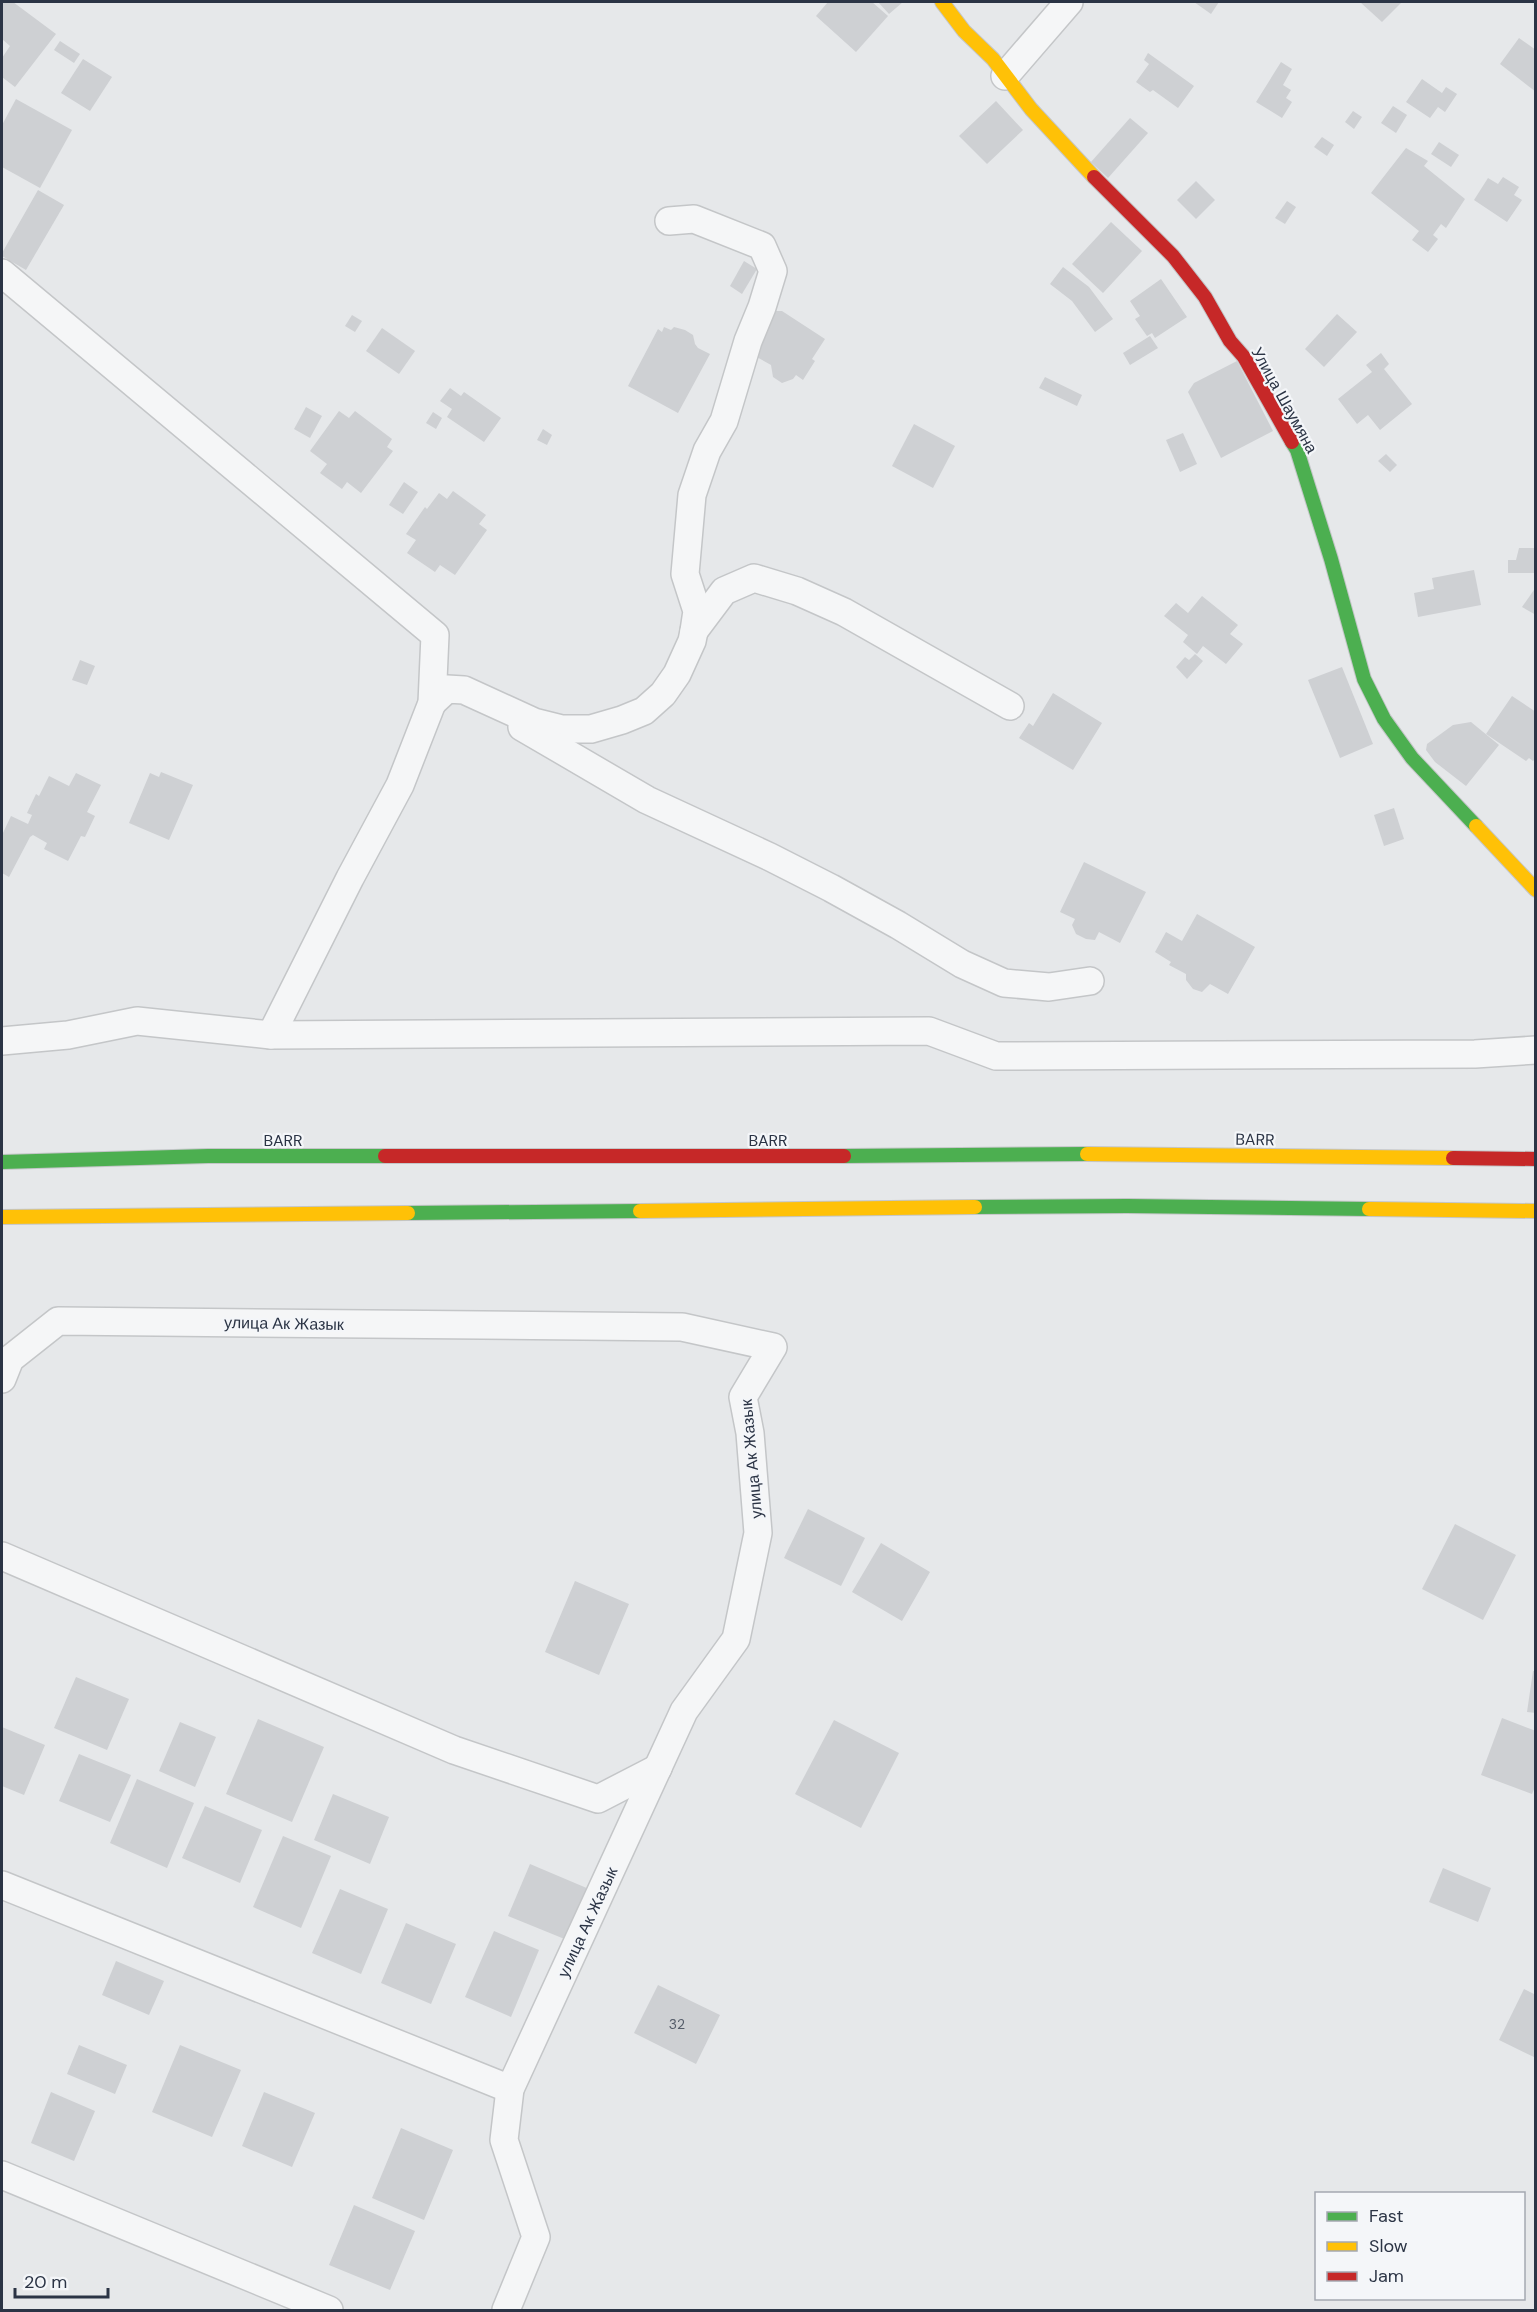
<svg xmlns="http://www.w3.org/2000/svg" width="1537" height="2312" viewBox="0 0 1537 2312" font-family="'DM Sans',sans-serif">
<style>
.building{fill:#ced0d3}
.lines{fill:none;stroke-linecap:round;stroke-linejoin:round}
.street-casing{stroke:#c4c6c8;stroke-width:30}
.fast-casing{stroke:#c4c6c8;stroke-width:16}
.slow-casing{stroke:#c4c6c8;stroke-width:16}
.jam-casing{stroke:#c4c6c8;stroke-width:16}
.street{stroke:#f5f6f7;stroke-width:27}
.fast{stroke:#4caf50;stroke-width:14}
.slow{stroke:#ffc107;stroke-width:14}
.jam{stroke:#c62828;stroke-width:14}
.labels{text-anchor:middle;stroke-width:4.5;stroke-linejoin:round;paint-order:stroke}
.number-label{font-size:14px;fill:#545c69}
.street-label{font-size:16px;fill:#2b3445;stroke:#f4f6f9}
</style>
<rect width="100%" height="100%" fill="#e6e8ea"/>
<g class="building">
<path d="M2 2H13L56 34 15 87 2 77V58L10 46 2 39Z"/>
<path d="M828 2H872L888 16 856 52 816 16Z"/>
<path d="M878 2H903L889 14Z"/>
<path d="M1194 2H1219L1211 14Z"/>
<path d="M1360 2H1402L1382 22Z"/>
<path d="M1519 38 1536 50V92L1500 64Z"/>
<path d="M60 41 80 54 74 63 54 50Z"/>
<path d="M1148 53 1194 86 1178 108 1153 90 1150 92 1136 82 1149 64 1144 60Z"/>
<path d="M83 59 112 77 90 111 61 93Z"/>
<path d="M1281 62 1292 69 1283 85 1291 90 1286 98 1292 102 1282 118 1256 102Z"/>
<path d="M1422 79 1442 93 1446 87 1457 94 1445 112 1438 107 1430 118 1406 102Z"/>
<path d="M16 99 72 130 40 188 2 167V125Z"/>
<path d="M996 101 1023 130 987 164 959 136Z"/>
<path d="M1393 106 1407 115 1396 133 1381 123Z"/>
<path d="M1353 111 1362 117 1354 129 1345 122Z"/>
<path d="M1130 118 1148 133 1108 178 1091 162Z"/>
<path d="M1322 137 1334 145 1327 156 1314 147Z"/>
<path d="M1439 142 1459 155 1451 167 1431 154Z"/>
<path d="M1406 148 1428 161 1424 166 1465 199 1446 228 1441 224 1433 235 1438 239 1428 252 1412 240 1419 231 1371 193Z"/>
<path d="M1503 177 1519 187 1514 195 1522 200 1507 222 1474 200 1488 178 1498 184Z"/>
<path d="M1196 181 1215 200 1196 219 1177 200Z"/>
<path d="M38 190 64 205 26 270 2 256V253Z"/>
<path d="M1287 201 1296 207 1285 224 1275 218Z"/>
<path d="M1111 222 1142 251 1103 293 1072 264Z"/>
<path d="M744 261 757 269 742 294 730 286Z"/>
<path d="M1063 267 1089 287 1113 319 1095 332 1072 301 1050 284Z"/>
<path d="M1161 279 1187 317 1155 338 1152 333 1147 336 1135 319 1140 316 1130 301Z"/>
<path d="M773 311H782L825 339 812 359 815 361 803 380 796 375 793 379 782 383 773 377 771 365 753 355 767 333 764 327Z"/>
<path d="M1337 314 1357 332 1324 367 1305 349Z"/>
<path d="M352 315 362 321 355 332 345 326Z"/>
<path d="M664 327 671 330 674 327 685 330 693 335 695 344 698 348 710 354 678 413 628 386 658 329 662 332Z"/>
<path d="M382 328 415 351 399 374 366 351Z"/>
<path d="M1150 336 1158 348 1130 365 1123 353Z"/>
<path d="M1381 353 1389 364 1384 369 1412 404 1380 430 1368 415 1357 424 1338 399 1372 372 1366 365Z"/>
<path d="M1237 361 1273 431 1221 458 1188 392 1194 383Z"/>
<path d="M1045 377 1082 395 1077 406 1039 388Z"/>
<path d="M450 388 461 396 464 392 501 418 484 442 447 417 452 409 440 401Z"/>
<path d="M306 407 322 416 310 438 294 429Z"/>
<path d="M339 411 349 418 355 411 392 439 387 447 393 451 361 493 347 482 342 489 320 473 327 464 310 451Z"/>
<path d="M433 412 442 418 436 429 426 423Z"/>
<path d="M914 424 955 446 933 488 892 466Z"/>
<path d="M543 429 552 435 547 445 537 440Z"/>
<path d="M1183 433 1197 464 1180 472 1166 440Z"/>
<path d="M1386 454 1397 465 1390 472 1378 461Z"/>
<path d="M404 482 418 492 403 514 389 505Z"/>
<path d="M453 491 486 515 479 524 487 530 455 575 440 565 435 572 407 553 416 540 406 534 425 507 427 509 439 493 447 499Z"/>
<path d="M1519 548H1535V573H1508V560H1516Z"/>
<path d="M1474 570 1481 605 1418 617 1414 593 1434 589 1432 578Z"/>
<path d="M1536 587V615L1522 607Z"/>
<path d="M1202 596 1238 625 1230 634 1243 644 1226 664 1203 646 1197 654 1183 642 1188 635 1164 616 1176 603 1188 613Z"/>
<path d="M1195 654 1203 661 1187 679 1176 667 1185 657 1189 660Z"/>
<path d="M80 660 95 666 87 685 72 680Z"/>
<path d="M1342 667 1373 744 1340 758 1308 680Z"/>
<path d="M1053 693 1102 723 1073 770 1019 738 1029 723 1033 726Z"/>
<path d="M1512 696 1536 712V758L1533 761 1529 758 1526 761 1486 734Z"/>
<path d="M1471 722 1499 745 1466 786 1435 762 1426 750 1427 744 1453 725Z"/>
<path d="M161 772 193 785 169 840 129 823 150 773 159 777Z"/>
<path d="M76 773 101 785 87 812 95 816 85 837 81 836 68 861 44 849 47 843 33 835 30 837 9 877 2 873V835L11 816 28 824 32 815 27 813 36 794 39 796 49 776 69 786Z"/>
<path d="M1394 808 1404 839 1384 846 1374 815Z"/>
<path d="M1084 862 1146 892 1120 943 1099 932 1095 940 1086 939 1076 934 1072 925 1075 919 1060 912Z"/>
<path d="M1197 914 1255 947 1228 994 1210 984 1202 992 1193 989 1186 980V974L1169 965 1171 962 1155 952 1166 932 1182 941Z"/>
<path d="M808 1509 865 1538 841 1586 784 1558Z"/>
<path d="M1455 1524 1516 1555 1483 1620 1422 1589Z"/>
<path d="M881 1543 930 1572 902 1621 852 1592Z"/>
<path d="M575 1581 629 1604 599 1675 545 1652Z"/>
<path d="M1533 1671H1536V1713L1527 1712Z"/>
<path d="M76 1677 129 1699 107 1750 54 1728Z"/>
<path d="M1502 1718 1536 1731V1785L1532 1794 1481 1775Z"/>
<path d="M258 1719 324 1747 292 1822 226 1794Z"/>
<path d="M834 1720 899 1753 861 1828 795 1794Z"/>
<path d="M180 1722 216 1737 195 1787 159 1771Z"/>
<path d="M2 1727 45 1745 24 1795 2 1786Z"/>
<path d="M79 1754 131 1775 110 1822 59 1801Z"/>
<path d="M137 1779 194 1803 167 1868 110 1843Z"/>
<path d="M333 1794 389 1817 370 1864 314 1840Z"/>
<path d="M205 1806 262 1830 240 1883 182 1858Z"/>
<path d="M283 1836 331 1856 301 1928 253 1907Z"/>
<path d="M530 1864 589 1889 567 1940 508 1916Z"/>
<path d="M1443 1868 1491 1888 1478 1922 1429 1902Z"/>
<path d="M340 1889 388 1909 361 1974 312 1953Z"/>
<path d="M406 1923 456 1944 431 2004 381 1983Z"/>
<path d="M494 1931 539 1950 511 2017 465 1997Z"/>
<path d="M116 1961 164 1981 149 2015 102 1995Z"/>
<path d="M658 1985 720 2015 696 2064 634 2033Z"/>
<path d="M1524 1989 1536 1995V2058L1499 2040Z"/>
<path d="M79 2045 127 2065 115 2094 67 2074Z"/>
<path d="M180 2045 241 2070 212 2137 152 2112Z"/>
<path d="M51 2092 95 2111 74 2161 31 2143Z"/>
<path d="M264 2092 315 2113 292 2167 242 2146Z"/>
<path d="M401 2128 453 2150 424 2220 372 2198Z"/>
<path d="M354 2205 415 2231 390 2290 329 2265Z"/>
</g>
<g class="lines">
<defs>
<g id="street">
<path d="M1005 76 1069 2"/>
<path d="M2 273 435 635 432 703 400 785 350 878 271 1035"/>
<path d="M694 631 724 591 754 578 797 591 844 612 1010 706"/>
<path d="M432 703 447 689 464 690 534 722 562 729H591L622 720 644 711 663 694 677 674 692 641 694 631 697 611 685 574 692 495 707 451 724 421 748 341 762 307 773 271 762 246 694 219 669 221"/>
<path d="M522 727 647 800 770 857 831 888 898 925 962 964 1004 983 1049 987 1090 981"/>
<path d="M2 1041 68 1035 137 1021 271 1035 929 1031 996 1056 1475 1054 1536 1050"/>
<path d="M2 1379 10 1359 58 1321 682 1327 773 1347 743 1397 750 1433 758 1533 736 1639 684 1711 510 2089 504 2140 536 2237 506 2310"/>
<path d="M2 1556 454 1750 598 1799 658 1768"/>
<path d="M2 1885 510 2089"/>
<path d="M2 2175 329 2310"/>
</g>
<g id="fast">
<path d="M1292 442 1297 450 1331 559 1364 679 1384 719 1412 758 1476 826"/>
<path d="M844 1156 1087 1154"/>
<path d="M2 1162 208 1156H385"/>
<path d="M975 1207 1127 1206 1369 1209"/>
<path d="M408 1213 640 1211"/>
</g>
<g id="slow">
<path d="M942 2 964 31 993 59 1031 109 1094 177"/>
<path d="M1476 826 1536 890"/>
<path d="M1087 1154 1453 1158"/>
<path d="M1369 1209 1536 1211"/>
<path d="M640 1211 975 1207"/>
<path d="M2 1217 408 1213"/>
</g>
<g id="jam">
<path d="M1094 177 1173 256 1205 297 1230 341 1244 357 1292 442"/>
<path d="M385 1156H844"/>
<path d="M1453 1158 1536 1159"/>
</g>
</defs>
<use href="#street" class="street-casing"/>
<use href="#fast" class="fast-casing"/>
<use href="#slow" class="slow-casing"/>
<use href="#jam" class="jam-casing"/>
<use href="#street" class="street"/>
<use href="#fast" class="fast"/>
<use href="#slow" class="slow"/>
<use href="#jam" class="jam"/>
</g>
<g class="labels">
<g class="number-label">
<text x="677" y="2029">32</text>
</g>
<g class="street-label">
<text transform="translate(1285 400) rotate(61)" y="6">Улица Шаумяна</text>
<text transform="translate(1255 1139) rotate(1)" y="6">BARR</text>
<text x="283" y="1146">BARR</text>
<text x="768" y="1146">BARR</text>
<text transform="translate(284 1323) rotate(1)" y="6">улица Ак Жазык</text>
<text transform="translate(751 1459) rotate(-95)" y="6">улица Ак Жазык</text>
<text transform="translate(587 1922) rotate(-65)" y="6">улица Ак Жазык</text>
</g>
</g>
<rect width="1537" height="2312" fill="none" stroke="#2b3445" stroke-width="6"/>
<rect x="1315" y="2192" width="210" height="108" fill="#f4f6f9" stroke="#a4a8b1" stroke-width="1.5"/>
<rect x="1327" y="2212" width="30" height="9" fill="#4caf50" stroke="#a4a8b1" stroke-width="1.5"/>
<text x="1369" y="2222" font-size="18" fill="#2b3445">Fast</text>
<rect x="1327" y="2242" width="30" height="9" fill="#ffc107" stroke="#a4a8b1" stroke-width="1.5"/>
<text x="1369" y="2252" font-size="18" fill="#2b3445">Slow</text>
<rect x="1327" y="2272" width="30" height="9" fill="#c62828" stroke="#a4a8b1" stroke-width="1.5"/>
<text x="1369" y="2282" font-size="18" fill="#2b3445">Jam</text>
<path d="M15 2288v9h93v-9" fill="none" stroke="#2b3445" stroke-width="3"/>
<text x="24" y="2288" font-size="18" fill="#2b3445" stroke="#f4f6f9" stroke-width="4.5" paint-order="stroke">20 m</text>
</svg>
